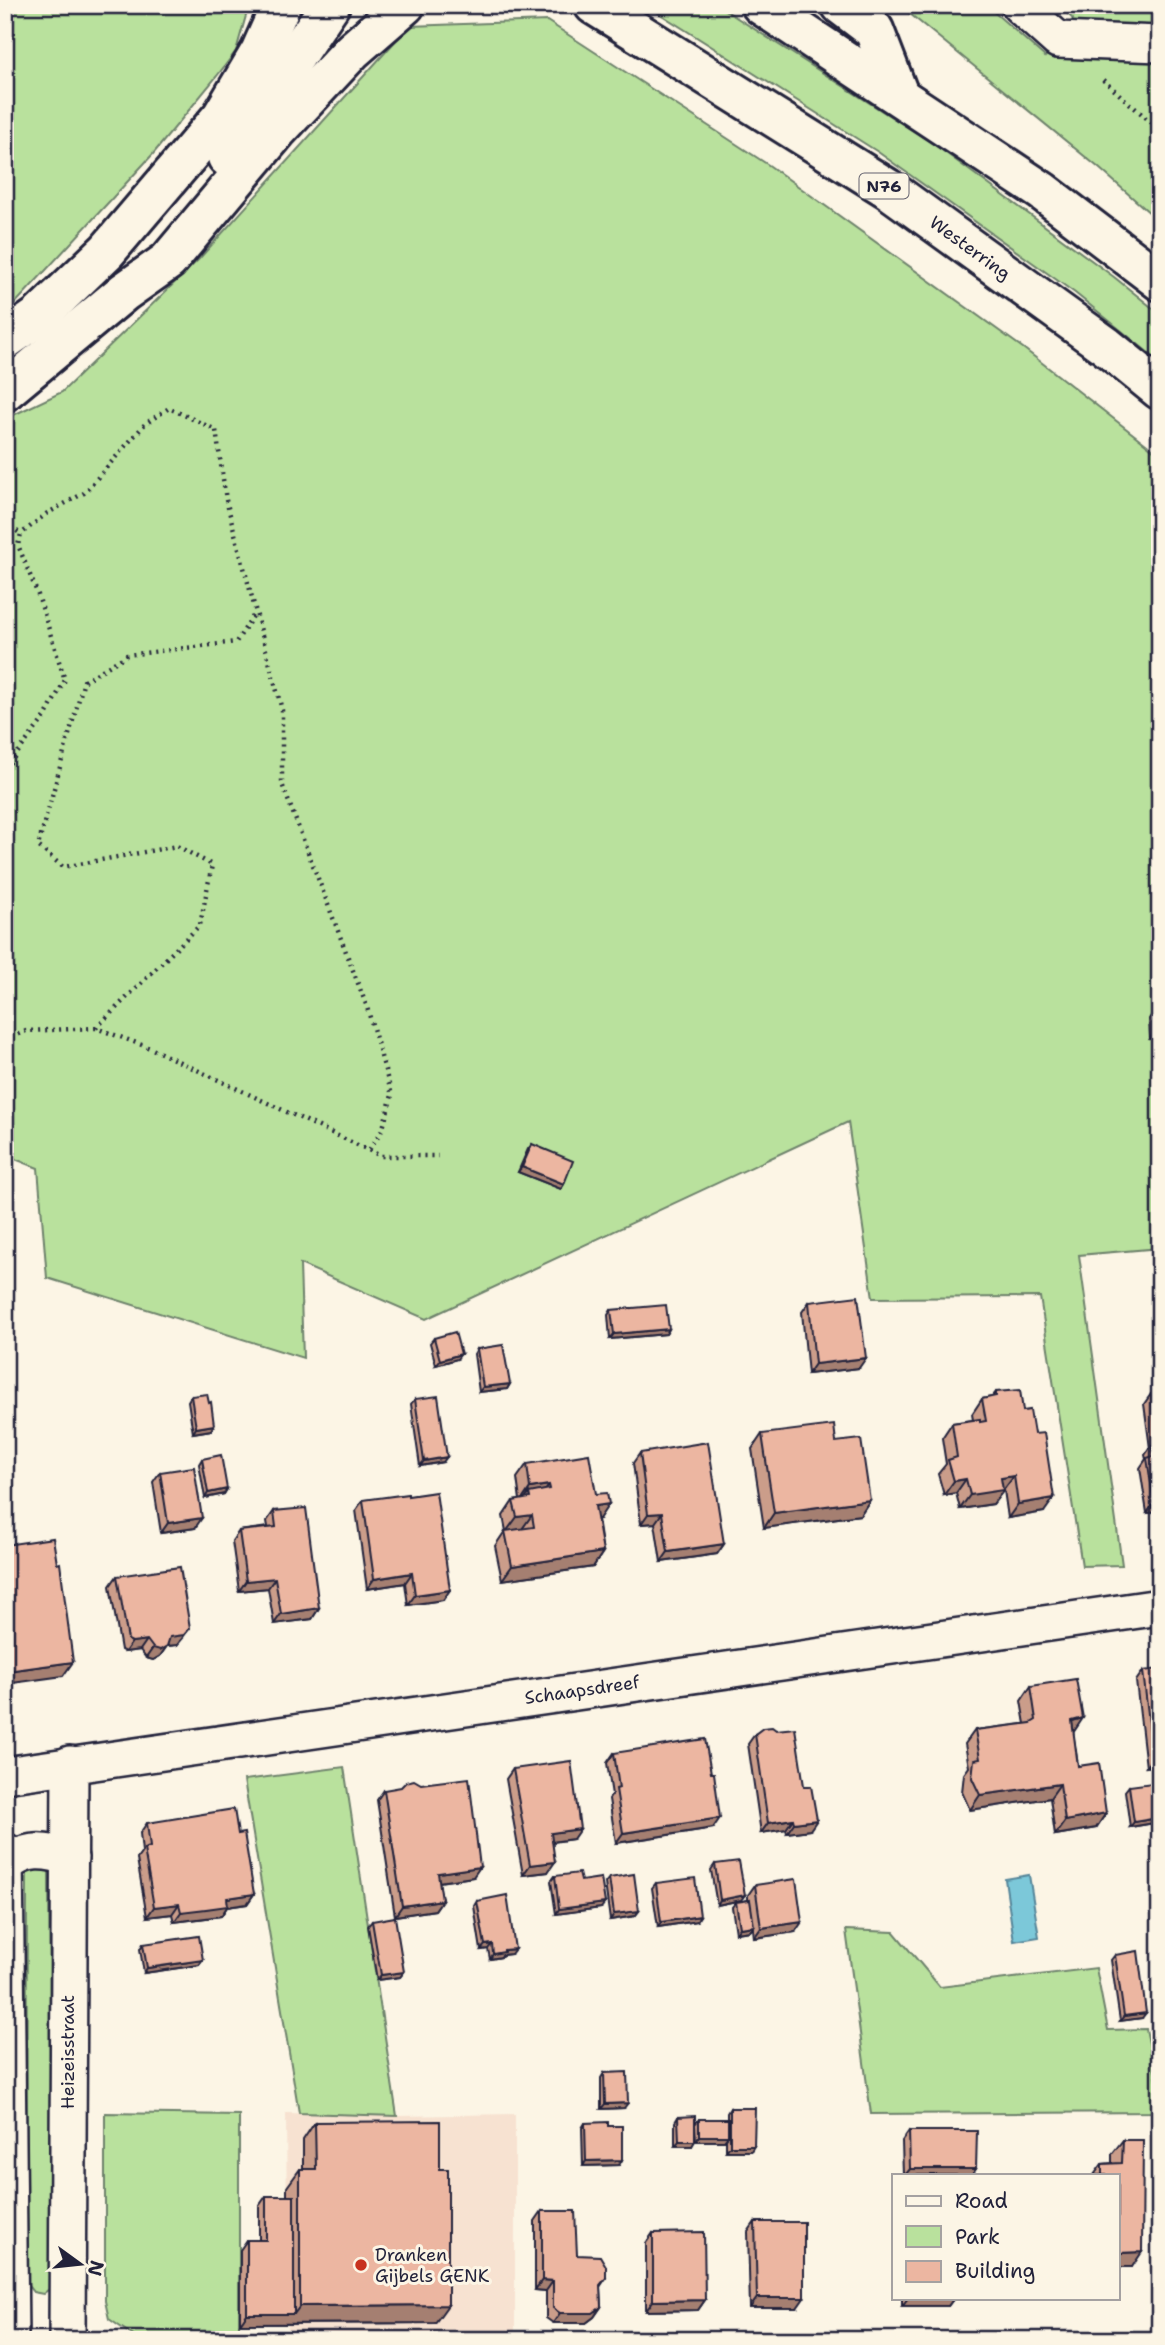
<svg xmlns="http://www.w3.org/2000/svg" width="1165" height="2345" viewBox="0 0 1165 2345" font-family="'Shantell Sans',sans-serif">
<style>
.built{fill:#f7e2d1}
.green{fill:#b9e19d;stroke:#6e826c;stroke-width:2}
.water{fill:#7bc8d9;stroke:#57869a;stroke-width:2}
.lines{fill:none;stroke-linecap:round;stroke-linejoin:round}
.street-casing{stroke:#22223b;stroke-width:40}
.highway-casing{stroke:#22223b;stroke-width:44}
.path{stroke:#22223b;stroke-width:4.5;stroke-dasharray:2 5;stroke-linecap:butt}
.street{stroke:#fcf5e5;stroke-width:35}
.highway{stroke:#fcf5e5;stroke-width:38}
.wall{fill:#cb9d8a;stroke:#22223b;stroke-width:2}
.shaded-wall{fill:#a57f71;stroke:#22223b;stroke-width:2}
.building{fill:#ecb6a1;stroke:#22223b;stroke-width:2}
.poi-dot{fill:#c8321e;stroke:#fcf5e5;stroke-width:2.5}
.labels{text-anchor:middle;stroke-width:6;stroke-linejoin:round;paint-order:stroke}
.shield{fill:#fcf5e5;stroke:#63616e;stroke-width:2}
.shield-label{font-size:16px;font-weight:bold;fill:#22223b}
.street-label{font-size:18px;fill:#22223b;stroke:#fcf5e5}
.poi-label{font-size:18px;fill:#22223b;stroke:#fcf5e5;text-anchor:start}
</style>
<rect width="100%" height="100%" fill="#fcf5e5"/>
<filter id="ink" filterUnits="userSpaceOnUse"><feTurbulence type="fractalNoise" baseFrequency=".0143" numOctaves="2"/><feDisplacementMap in="SourceGraphic" scale="14" xChannelSelector="R" yChannelSelector="G"/><feConvolveMatrix kernelMatrix="1 2 1 2 8 2 1 2 1" color-interpolation-filters="sRGB"/></filter>
<g filter="url(#ink)">
<path class="built" d="M286 2113 397 2116 515 2114V2338L288 2336Z"/>
<g class="green">
<path d="M5 5H249L236 51 217 76 153 154 12 307 5 311Z"/>
<path d="M646 5H717L935 145 1114 277 1160 314V362L1075 293 878 152Z"/>
<path d="M899 5H986L1045 57 1073 19 1058 5H1160V222L1099 168Z"/>
<path d="M547 21 770 166 1023 348 1160 455V1248L1079 1255 1122 1565 1082 1566 1040 1297 873 1298 848 1122 426 1319 300 1264 303 1358 47 1278 38 1168 5 1155V419L62 392 199 259 409 26Z"/>
<path d="M344 1767 397 2116 299 2113 244 1780Z"/>
<path d="M32 1862 49 1870 51 2279 49 2289 43 2294 33 2292 26 2283 27 1871Z"/>
<path d="M846 1930 894 1932 940 1987 1096 1968 1108 2030 1146 2029 1160 2096V2112L871 2114Z"/>
<path d="M105 2113 239 2115V2340L138 2339 109 2319 105 2301Z"/>
</g>
<path class="water" d="M1029 1875 1039 1937 1014 1941 1005 1879Z"/>
<g class="lines">
<defs>
<g id="street">
<path d="M1019 5 1058 40 1160 44"/>
<path d="M5 1775 1160 1607"/>
<path d="M5 1851 10 2340"/>
<path d="M5 1866C25 1847 46 1850 70 1858"/>
<path d="M67 2340 70 1764"/>
</g>
<g id="highway">
<path d="M594 5 887 188 1106 346 1160 390"/>
<path d="M761 5 1042 191 1160 281"/>
<path d="M841 5 874 30 899 95"/>
<path d="M227 157 330 5"/>
<path d="M5 340 39 316 107 251 222 116 260 52 281 5"/>
<path d="M5 391 124 292 168 261 277 131 352 51 405 5"/>
</g>
</defs>
<use href="#street" class="street-casing"/>
<use href="#highway" class="highway-casing"/>
<g class="path">
<path d="M1103 80 1160 130"/>
<path d="M5 523 21 534"/>
<path d="M5 769 45 717 65 680 38 595 18 545 21 534 46 514 84 493 145 424 169 408 216 430 226 500 282 710V784L367 1007 392 1095 383 1128 369 1150"/>
<path d="M96 1028 200 925 212 865 177 846 63 867 38 846 84 681 127 655 236 642 255 613"/>
<path d="M5 1040 26 1031 96 1028 150 1048 381 1156H438"/>
</g>
<use href="#street" class="street"/>
<use href="#highway" class="highway"/>
</g>
<g class="wall">
<path d="M1153 1013H1160V1038L1150 1039 1149 1019Z"/>
<path d="M532 1144 564 1184 561 1189 518 1172 528 1149Z"/>
<path d="M809 1302 859 1368 808 1374 802 1312Z"/>
<path d="M611 1310 669 1329 666 1334 610 1339 608 1315Z"/>
<path d="M434 1338 457 1359 436 1365 430 1343Z"/>
<path d="M477 1349 510 1384 507 1389 479 1392 474 1354Z"/>
<path d="M996 1392 1023 1411 1044 1512 1008 1518 1004 1490 993 1504 960 1509 956 1493 944 1495 938 1474 946 1464 942 1438 952 1423 973 1420 972 1414 982 1399 992 1397Z"/>
<path d="M1160 1393V1512L1147 1513 1140 1468 1146 1459 1145 1455 1150 1448 1144 1404 1151 1394Z"/>
<path d="M191 1396 214 1425 211 1430 193 1433 188 1401Z"/>
<path d="M415 1399 443 1462 420 1466 411 1404Z"/>
<path d="M762 1434 836 1442 870 1500 860 1515 764 1528 752 1449Z"/>
<path d="M640 1453 724 1544 717 1554 661 1562 655 1523 641 1524 633 1463Z"/>
<path d="M202 1459 227 1489 224 1494 205 1498 199 1464Z"/>
<path d="M527 1464 599 1519H598L603 1552 593 1567 502 1580 495 1546 505 1531H506L503 1516 513 1501 520 1500 517 1478Z"/>
<path d="M160 1472 195 1528 161 1533 153 1482Z"/>
<path d="M408 1496 443 1600 408 1605 405 1583 367 1589 356 1510 363 1500Z"/>
<path d="M274 1511 319 1608 312 1619 274 1624 268 1588 239 1591 232 1541 239 1531 268 1527 267 1521Z"/>
<path d="M117 1576 183 1638 177 1645 167 1646 160 1656 153 1660 146 1658 140 1650 125 1652 121 1650 110 1586Z"/>
<path d="M1143 1671 1160 1765 1146 1767 1136 1681Z"/>
<path d="M1031 1686 1073 1732 1078 1766 1106 1813 1096 1828 1055 1835 1050 1798 970 1810 962 1792 964 1774 969 1767 965 1744 975 1730 1025 1724 1021 1701Z"/>
<path d="M755 1734 810 1830 787 1833 786 1829 761 1833 748 1744Z"/>
<path d="M614 1753 713 1828 616 1843 609 1799 612 1795 607 1763Z"/>
<path d="M513 1769 573 1839 553 1842 548 1872 523 1875 506 1779Z"/>
<path d="M1129 1786 1154 1823 1130 1827 1125 1791Z"/>
<path d="M384 1790 473 1877 439 1882 442 1900 435 1910 395 1916 377 1800Z"/>
<path d="M147 1823 238 1834 254 1894 247 1904 227 1907 221 1916 199 1919 174 1922 172 1914 147 1917 137 1859 142 1852 140 1833Z"/>
<path d="M715 1864 741 1900 717 1905 711 1870Z"/>
<path d="M555 1876 581 1881 601 1908 556 1914 551 1881Z"/>
<path d="M609 1878 639 1911 635 1916 610 1920 605 1883Z"/>
<path d="M656 1883 697 1921 658 1927 652 1888Z"/>
<path d="M755 1885 795 1932 754 1938 753 1928 750 1931 736 1933 732 1907 736 1902 748 1900V1895Z"/>
<path d="M477 1901 511 1954 502 1955 501 1957 490 1959 488 1949 481 1950 474 1906Z"/>
<path d="M372 1921 404 1972 400 1977 377 1980 368 1926Z"/>
<path d="M143 1944 203 1960 199 1965 144 1973 140 1949Z"/>
<path d="M1115 1955 1142 2018 1120 2021 1111 1960Z"/>
<path d="M604 2073 624 2108 601 2109V2078Z"/>
<path d="M730 2108 751 2151H726V2137L724 2141H696L695 2125 692 2146H675V2122L678 2117 695 2124 699 2119H727V2113Z"/>
<path d="M315 2122 435 2323 240 2324V2250L247 2240H259V2206L266 2196H287V2187L300 2169H303V2140Z"/>
<path d="M585 2123 608 2126 622 2160 619 2165 583 2166 582 2128Z"/>
<path d="M909 2131 972 2175H903L902 2141Z"/>
<path d="M1123 2140 1132 2267H1118V2175H1094L1102 2164 1112 2163V2154Z"/>
<path d="M542 2211 577 2255 606 2278 600 2287 601 2307 594 2317 586 2323H553L546 2318V2291L535 2290V2221Z"/>
<path d="M755 2222 797 2308H750L748 2232Z"/>
<path d="M653 2233 705 2300 698 2310 646 2311V2243Z"/>
<path d="M902 2298H954L948 2306H902Z"/>
</g>
<g class="shaded-wall">
<path d="M1160 1033V1038L1150 1039 1154 1034Z"/>
<path d="M522 1167 564 1184 561 1189 518 1172Z"/>
<path d="M669 1329 666 1334 610 1339 614 1334Z"/>
<path d="M461 1354 457 1359 436 1365 440 1360Z"/>
<path d="M866 1358 859 1368 808 1374 815 1364Z"/>
<path d="M510 1384 507 1389 479 1392 483 1387Z"/>
<path d="M214 1425 211 1430 193 1433 196 1428Z"/>
<path d="M447 1457 443 1462 420 1466 424 1461Z"/>
<path d="M1014 1476 993 1504 960 1509 970 1495 1001 1478Z"/>
<path d="M966 1479 956 1493 944 1495 954 1481Z"/>
<path d="M549 1485 539 1500 530 1498 529 1493 523 1503H520L530 1488Z"/>
<path d="M227 1489 224 1494 205 1498 208 1493Z"/>
<path d="M1054 1498 1044 1512 1008 1518 1018 1504Z"/>
<path d="M870 1500 860 1515 764 1528 774 1513Z"/>
<path d="M1154 1503H1160V1512L1147 1513Z"/>
<path d="M609 1504 599 1519 585 1520 595 1506Z"/>
<path d="M662 1513 655 1523 641 1524 648 1514Z"/>
<path d="M532 1515 522 1529 506 1532 517 1517Z"/>
<path d="M202 1518 195 1528 161 1533 168 1523Z"/>
<path d="M724 1544 717 1554 661 1562 668 1552Z"/>
<path d="M603 1552 593 1567 502 1580 512 1566Z"/>
<path d="M412 1573 405 1583 367 1589 374 1579Z"/>
<path d="M275 1578 268 1588 239 1591 246 1581Z"/>
<path d="M450 1590 443 1600 408 1605 415 1595Z"/>
<path d="M319 1608 312 1619 274 1624 281 1614Z"/>
<path d="M190 1628 177 1645 167 1646 160 1656 153 1660 146 1658 153 1648 170 1637Z"/>
<path d="M147 1640 140 1650 125 1652 132 1642Z"/>
<path d="M73 1662 63 1676 5 1684V1674L7 1671Z"/>
<path d="M1083 1718 1073 1733 1072 1721Z"/>
<path d="M1160 1756V1765L1146 1767 1153 1757Z"/>
<path d="M1060 1784 1050 1798 970 1810 980 1795Z"/>
<path d="M1106 1813 1096 1828 1055 1835 1065 1821Z"/>
<path d="M720 1818 713 1828 616 1843 623 1833Z"/>
<path d="M1158 1818 1154 1823 1130 1827 1134 1822Z"/>
<path d="M793 1819 786 1829 761 1833 768 1823Z"/>
<path d="M817 1820 810 1830 787 1833 794 1823Z"/>
<path d="M580 1829 573 1839 544 1843 551 1833Z"/>
<path d="M555 1862 548 1872 523 1875 530 1865Z"/>
<path d="M480 1867 473 1877 431 1883 438 1873Z"/>
<path d="M254 1894 247 1904 227 1907 221 1916 174 1922 181 1912 227 1898Z"/>
<path d="M745 1895 741 1900 717 1905 720 1900Z"/>
<path d="M442 1900 435 1910 395 1916 402 1906Z"/>
<path d="M605 1903 601 1908 556 1914 559 1909Z"/>
<path d="M179 1904 172 1914 147 1917 154 1907Z"/>
<path d="M639 1911 635 1916 610 1920 614 1914Z"/>
<path d="M700 1916 697 1921 658 1927 661 1922Z"/>
<path d="M802 1922 795 1932 754 1938 761 1928Z"/>
<path d="M754 1926 750 1931 736 1933 740 1928Z"/>
<path d="M492 1944 488 1949 481 1950 485 1945Z"/>
<path d="M515 1949 511 1954 502 1955 501 1957 490 1959 493 1954 504 1950Z"/>
<path d="M203 1960 199 1965 144 1973 147 1968Z"/>
<path d="M404 1972 400 1977 377 1980 381 1975Z"/>
<path d="M1146 2013 1142 2018 1120 2021 1124 2016Z"/>
<path d="M628 2103 624 2108 601 2109 605 2104Z"/>
<path d="M699 2136H728L724 2141H696Z"/>
<path d="M679 2141H695L692 2146H675Z"/>
<path d="M730 2146H754L751 2151H726Z"/>
<path d="M622 2160 619 2165 583 2166 586 2161Z"/>
<path d="M910 2169H976L972 2175H905Z"/>
<path d="M1142 2252 1132 2267H1118V2253Z"/>
<path d="M542 2280 553 2281 546 2291 535 2290Z"/>
<path d="M757 2298H804L797 2308H750Z"/>
<path d="M908 2298H954L948 2306H902Z"/>
<path d="M705 2300 698 2310 646 2311 653 2301Z"/>
<path d="M448 2305 435 2323 240 2324 247 2314H294L300 2306Z"/>
<path d="M601 2307 594 2317 586 2323H553L560 2313Z"/>
</g>
<g class="building">
<path d="M1153 1013H1160V1033L1154 1034Z"/>
<path d="M532 1144 573 1161 564 1184 522 1167Z"/>
<path d="M858 1296 866 1358 815 1364 809 1302Z"/>
<path d="M666 1305 669 1329 614 1334 611 1310Z"/>
<path d="M455 1332 461 1354 440 1360 434 1338Z"/>
<path d="M503 1345 510 1384 483 1387 477 1349Z"/>
<path d="M1020 1390 1023 1411 1030 1410 1034 1434 1044 1433 1054 1498 1018 1504 1014 1476 1001 1478 1003 1490 970 1495 966 1479 954 1481 948 1460 957 1457 952 1423 980 1419V1422L986 1421 982 1399 996 1396V1392Z"/>
<path d="M1160 1393V1503H1154L1147 1458 1154 1456 1152 1445 1158 1443 1151 1394Z"/>
<path d="M207 1394 209 1403 211 1402 214 1425 196 1428 191 1396Z"/>
<path d="M438 1396 447 1457 424 1461 415 1399Z"/>
<path d="M834 1425 836 1442 861 1439 870 1500 774 1513 762 1434Z"/>
<path d="M708 1442 724 1544 668 1552 662 1513 648 1514 640 1453Z"/>
<path d="M589 1454 596 1494 607 1493 609 1504 595 1506 603 1552 512 1566 505 1531 534 1527 532 1515 517 1517 513 1501 530 1498 529 1493 550 1489 549 1485 530 1488 527 1464Z"/>
<path d="M221 1455 227 1489 208 1493 202 1459Z"/>
<path d="M194 1467 202 1518 168 1523 160 1472Z"/>
<path d="M436 1492 450 1590 415 1595 412 1573 374 1579 363 1500 408 1494V1496Z"/>
<path d="M306 1508 319 1608 281 1614 275 1578 246 1581 239 1531 276 1527 274 1511Z"/>
<path d="M53 1538 57 1564 60 1563 73 1662 7 1671 5 1655V1545Z"/>
<path d="M180 1567 190 1628 184 1635 170 1637 167 1646 160 1650 153 1648 147 1640 132 1642 128 1640 117 1576Z"/>
<path d="M1160 1669V1756L1153 1757 1143 1671Z"/>
<path d="M1076 1679 1083 1718 1072 1721 1078 1766 1099 1763 1106 1813 1065 1821 1060 1784 980 1795 972 1778 974 1760 980 1759 975 1730 1031 1723 1036 1720 1031 1686Z"/>
<path d="M772 1727 776 1730 795 1728 804 1786H811L817 1820 794 1823 793 1819 768 1823 755 1734 763 1728Z"/>
<path d="M705 1739 711 1773H714L720 1818 623 1833 616 1789 619 1788 614 1753Z"/>
<path d="M571 1761 580 1829 551 1833 555 1862 530 1865 513 1769Z"/>
<path d="M469 1778 480 1867 438 1873 442 1900 402 1906 384 1790 401 1787 406 1782 414 1780 421 1784Z"/>
<path d="M1152 1783 1158 1818 1134 1822 1129 1786Z"/>
<path d="M234 1809 238 1834 244 1833 254 1894 227 1898 228 1906 206 1909 181 1912 179 1904 154 1907 144 1849 150 1847 147 1823Z"/>
<path d="M739 1861 745 1895 720 1900 715 1864Z"/>
<path d="M579 1873 581 1881 601 1878 605 1903 559 1909 555 1876Z"/>
<path d="M634 1874 639 1911 614 1914 609 1878Z"/>
<path d="M695 1878 700 1916 661 1922 656 1883Z"/>
<path d="M796 1879 802 1922 761 1928 755 1885Z"/>
<path d="M507 1895 515 1949 504 1950V1952L493 1954 492 1944 485 1945 477 1901Z"/>
<path d="M750 1900 754 1926 740 1928 736 1902Z"/>
<path d="M395 1917 404 1972 381 1975 372 1921Z"/>
<path d="M199 1936 203 1960 147 1968 143 1944Z"/>
<path d="M1138 1951 1146 2013 1124 2016 1115 1955Z"/>
<path d="M627 2072 628 2103 605 2104 604 2073Z"/>
<path d="M730 2108H755L754 2146H730Z"/>
<path d="M695 2116V2141H679L678 2117Z"/>
<rect x="699" y="2119" width="29" height="17"/>
<path d="M440 2121V2169H448V2305L300 2306V2169H316L315 2122Z"/>
<path d="M608 2122V2126H622V2160L586 2161 585 2123Z"/>
<path d="M909 2131H977L976 2169H910Z"/>
<path d="M1123 2140H1143L1142 2252 1118 2253V2175H1102V2164L1122 2163Z"/>
<path d="M266 2196H294V2314H247V2240H266Z"/>
<path d="M542 2211H575L577 2255 600 2256 606 2266V2278L600 2285 601 2307 593 2313H560L553 2308V2281L542 2280Z"/>
<path d="M755 2222H804V2298H757Z"/>
<path d="M704 2232 705 2300 653 2301V2233Z"/>
</g>
</g>
<circle class="poi-dot" cx="361" cy="2265" r="7"/>
<g class="labels">
<rect class="shield" x="859.5" y="173.5" width="49" height="25" rx="5"/>
<g class="shield-label">
<text x="884" y="192">N76</text>
</g>
<g class="street-label">
<text transform="translate(970 248) rotate(36)" y="6">Westerring</text>
<text transform="translate(582 1690) rotate(-8)" y="6">Schaapsdreef</text>
<text transform="translate(68 2052) rotate(-90)" y="6">Heizeisstraat</text>
</g>
<g class="poi-label">
<text x="375" y="2261">Dranken<tspan x="375" dy="21">Gijbels GENK</tspan></text>
</g>
</g>
<rect width="1165" height="2345" fill="none" stroke="#fcf5e5" stroke-width="28"/>
<rect x="14" y="14" width="1137" height="2317" fill="none" stroke="#22223b" stroke-width="2.5" filter="url(#ink)"/>
<rect x="892" y="2174" width="228" height="126" fill="#fcf5e5" stroke="#a5a1a1" stroke-width="2"/>
<rect x="906" y="2196" width="35" height="10" fill="#fcf5e5" stroke="#a5a1a1" stroke-width="2"/>
<text x="955" y="2208" font-size="21" fill="#22223b">Road</text>
<rect x="906" y="2226" width="35" height="21" fill="#b9e19d" stroke="#a5a1a1" stroke-width="2"/>
<text x="955" y="2244" font-size="21" fill="#22223b">Park</text>
<rect x="906" y="2261" width="35" height="21" fill="#ecb6a1" stroke="#a5a1a1" stroke-width="2"/>
<text x="955" y="2278" font-size="21" fill="#22223b">Building</text>
<g transform="translate(80 2264) rotate(105)" stroke="#fcf5e5" stroke-width="5" paint-order="stroke">
<path d="M0-5L12 26L0 18L-12 26Z" fill="#22223b"/>
<text y="-10" font-size="19" font-weight="bold" text-anchor="middle" fill="#22223b">N</text>
</g>
</svg>
